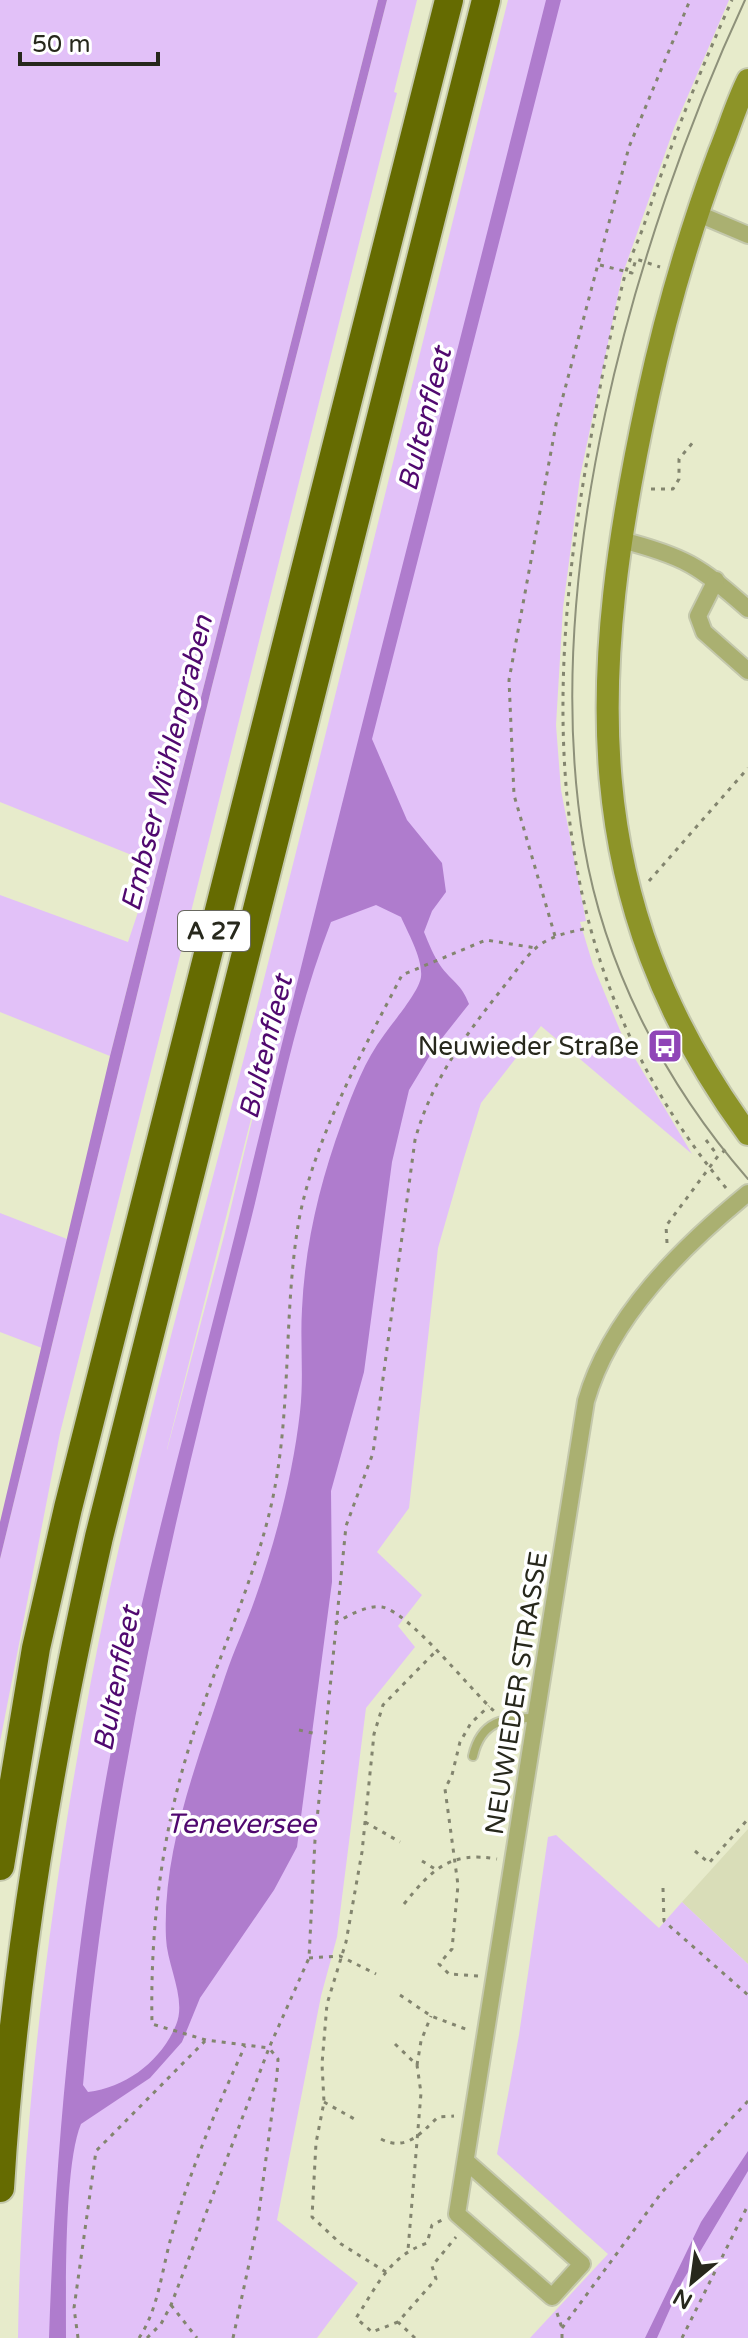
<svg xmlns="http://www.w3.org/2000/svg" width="748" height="2338" viewBox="0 0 748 2338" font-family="'Varela Round',sans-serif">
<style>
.built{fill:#d9ddb8}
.green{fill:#e2c1f8;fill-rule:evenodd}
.water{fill:#af7ccd;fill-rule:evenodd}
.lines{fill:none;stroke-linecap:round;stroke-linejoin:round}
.lane-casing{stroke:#c4c8ac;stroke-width:12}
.street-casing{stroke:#c4c8ac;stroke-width:20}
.secondary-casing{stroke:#c4c8ac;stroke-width:26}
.highway-casing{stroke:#c4c8ac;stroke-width:32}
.path{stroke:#83856f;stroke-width:3;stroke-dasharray:4 6;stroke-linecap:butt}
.lane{stroke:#aab071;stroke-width:8}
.street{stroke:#aab071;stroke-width:16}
.secondary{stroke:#8d9428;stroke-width:22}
.highway{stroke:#656b01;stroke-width:28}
.tram{stroke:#8e917a;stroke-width:2}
.labels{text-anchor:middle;stroke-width:7;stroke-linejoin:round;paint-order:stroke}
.shield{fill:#fff;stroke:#686860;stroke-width:2}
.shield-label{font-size:24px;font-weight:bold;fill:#27281c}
.poi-label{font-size:26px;fill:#27281c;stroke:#fff;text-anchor:end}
.street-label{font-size:26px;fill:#27281c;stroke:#fff}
.water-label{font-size:28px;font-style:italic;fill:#50086f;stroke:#fff}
</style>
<rect width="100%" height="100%" fill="#e7ebcb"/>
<path class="built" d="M748 1829V1964L682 1902Z"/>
<g class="green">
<path d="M0 0H378L110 1056 0 1012V895L128 942 154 864 0 802Z"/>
<path d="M387 0H417L394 92 397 93 394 104 60 1433 0 1742V1559L212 686Z"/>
<path d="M508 0H729L674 128 622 276 580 477 563 608 556 725 561 790 586 921 580 922 593 965 624 1040 692 1154 541 1026 481 1103 463 1161 438 1248 409 1508 377 1552 422 1595 398 1626 415 1647 366 1708 337 1937 321 1996 277 2220 358 2283 317 2338H18C21 2121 51 1895 91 1681 131 1470 193 1258 246 1050 335 701 420 350 508 0ZM281 1001 224 1236 167 1450V1449Z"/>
<path d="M0 1213 67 1239 42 1348 0 1332Z"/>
<path d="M556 1835 659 1928 682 1902 748 1964V2338H530L608 2254 497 2154 519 2035 548 1837Z"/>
</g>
<g class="water">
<path d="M378 0H387L212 686 0 1559V1522L110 1056Z"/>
<path d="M546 0H561L372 739 407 820 442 863 446 892 432 911 424 932C429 944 434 957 442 968 454 983 461 984 469 1004L435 1047 409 1090 392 1162 364 1372 331 1491 332 1582 297 1847 274 1890 200 1998 182 2042 150 2078 81 2124C64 2164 66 2289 66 2338H49C56 2125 78 1913 120 1705 154 1536 202 1370 243 1202 341 801 445 401 546 0ZM376 905 401 917C408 933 423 959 421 977 419 992 393 1022 384 1035 365 1060 353 1092 342 1122 320 1182 305 1244 302 1309 300 1343 304 1378 300 1412 293 1474 276 1540 255 1599 246 1625 234 1650 225 1677 198 1760 162 1849 166 1938 167 1966 187 1999 176 2025 161 2061 127 2087 88 2092L83 2085C108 1799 173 1520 245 1243 273 1136 291 1025 331 922Z"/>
<path d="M748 2151V2171L682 2282 657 2338H645L701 2222Z"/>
</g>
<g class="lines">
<defs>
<path id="lane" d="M473 1756C481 1721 504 1717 536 1718"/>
<g id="street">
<path d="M696 213 748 235"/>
<path d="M621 540C684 556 700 566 748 609"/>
<path d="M716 580 698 616 704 632 748 671"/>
<path d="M467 2162 582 2264 552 2297 457 2214 586 1401C610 1317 682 1247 748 1193"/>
</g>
<path id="secondary" d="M748 80C736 104 729 129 719 153 689 233 666 313 648 396 589 670 574 897 748 1134"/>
<g id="highway">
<path d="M0 1866 36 1648 68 1508 449 0"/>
<path d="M0 2188C13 1969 51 1751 99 1537L486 0"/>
</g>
</defs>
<use href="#lane" class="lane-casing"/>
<use href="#street" class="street-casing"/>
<use href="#secondary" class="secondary-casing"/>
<use href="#highway" class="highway-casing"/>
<g class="path">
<path d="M600 265 632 273 636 259 660 267"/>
<path d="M651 489H673L679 479V459L694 441"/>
<path d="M649 881 748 768"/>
<path d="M555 936 514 795 509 680 557 419 629 147 690 0"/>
<path d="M706 1140 718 1156"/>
<path d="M726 1188C551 977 541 730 585 472 596 407 608 340 625 275 630 257 639 240 645 222 670 146 699 73 732 0"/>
<path d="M667 1243 666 1226 718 1156 730 1146"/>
<path d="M335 1623C348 1616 366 1605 382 1607 409 1612 469 1688 494 1711"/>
<path d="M299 1730 317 1734"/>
<path d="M365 1822 400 1842"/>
<path d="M695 1851 709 1863 748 1819"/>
<path d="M422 1861 435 1869"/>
<path d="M663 1888 664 1921 748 1995"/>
<path d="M404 1904C432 1869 450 1851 497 1859"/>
<path d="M309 1958 340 1956 376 1974"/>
<path d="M478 1976 449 1974 439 1964 452 1949 458 1885 445 1789 452 1775 460 1742 471 1723 489 1706"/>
<path d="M400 1995 431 2016 468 2030"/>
<path d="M395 2044 417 2065 421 2093 408 2250"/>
<path d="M417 2065 421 2041 431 2016"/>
<path d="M324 2102 358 2121"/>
<path d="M381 2139C406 2152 421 2133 438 2117L454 2116"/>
<path d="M386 2272 341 2244 312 2217 316 2143 324 2102 322 2064 327 2004 346 1942 362 1852 374 1734 383 1705 435 1652"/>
<path d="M171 2305 197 2338"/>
<path d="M557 2313 562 2328"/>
<path d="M398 2322 372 2332 356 2318C378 2285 388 2257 427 2243L432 2225 442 2220"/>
<path d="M78 2338 74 2308 96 2151 205 2041"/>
<path d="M139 2338C159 2308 162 2268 172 2234 191 2168 217 2107 245 2046"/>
<path d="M147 2338 161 2324 171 2305 269 2048 206 2040 152 2024C150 1927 162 1831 192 1738 217 1659 256 1578 273 1497 291 1409 284 1320 297 1232 309 1148 363 1050 402 975L486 940 536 948"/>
<path d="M233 2338 257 2227 277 2075 278 2059 269 2048 309 1958 315 1840 346 1526 373 1453 415 1140C431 1081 467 1033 505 985 515 973 525 957 537 947 552 935 570 932 589 928"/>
<path d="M415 2338 398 2322 436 2279 432 2266 456 2237"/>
<path d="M562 2338V2328L662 2192 748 2101"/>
<path d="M682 2338 748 2205"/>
</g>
<use href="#lane" class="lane"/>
<use href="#street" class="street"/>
<use href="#secondary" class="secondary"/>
<use href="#highway" class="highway"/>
<path class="tram" d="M745 0C632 244 539 576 584 845 605 969 666 1085 748 1179"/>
</g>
<defs>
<symbol id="bus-square" viewBox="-11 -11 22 22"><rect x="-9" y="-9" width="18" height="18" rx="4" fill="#9045b7" stroke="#fff"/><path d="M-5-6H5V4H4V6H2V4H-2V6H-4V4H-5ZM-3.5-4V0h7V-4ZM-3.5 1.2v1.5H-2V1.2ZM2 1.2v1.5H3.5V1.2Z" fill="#fff"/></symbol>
</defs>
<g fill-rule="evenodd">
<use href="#bus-square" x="645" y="1026" width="40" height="40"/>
</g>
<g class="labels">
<rect class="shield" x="178" y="911" width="72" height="40" rx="6"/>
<g class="shield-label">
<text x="214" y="939">A 27</text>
</g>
<g class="poi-label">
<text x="639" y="1055">Neuwieder Straße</text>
</g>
<g class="street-label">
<text transform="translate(516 1693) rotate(-81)" y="9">NEUWIEDER STRASSE</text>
</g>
<g class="water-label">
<text transform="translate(424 419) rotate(-76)" y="10">Bultenfleet</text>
<text transform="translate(166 763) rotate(-76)" y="10">Embser Mühlengraben</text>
<text transform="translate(265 1047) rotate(-76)" y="10">Bultenfleet</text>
<text transform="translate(116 1679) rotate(-79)" y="10">Bultenfleet</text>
<text x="241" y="1833">Teneversee</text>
</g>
</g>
<g transform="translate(692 2282) rotate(209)" stroke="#ffffff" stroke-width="6" paint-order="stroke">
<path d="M0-6L14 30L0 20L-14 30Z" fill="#27281c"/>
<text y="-12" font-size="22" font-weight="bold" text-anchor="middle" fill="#27281c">N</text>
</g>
<path d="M20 52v12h138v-12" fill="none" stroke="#27281c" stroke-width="4"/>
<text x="32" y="52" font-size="24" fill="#27281c" stroke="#ffffff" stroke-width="6" paint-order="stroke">50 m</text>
</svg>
